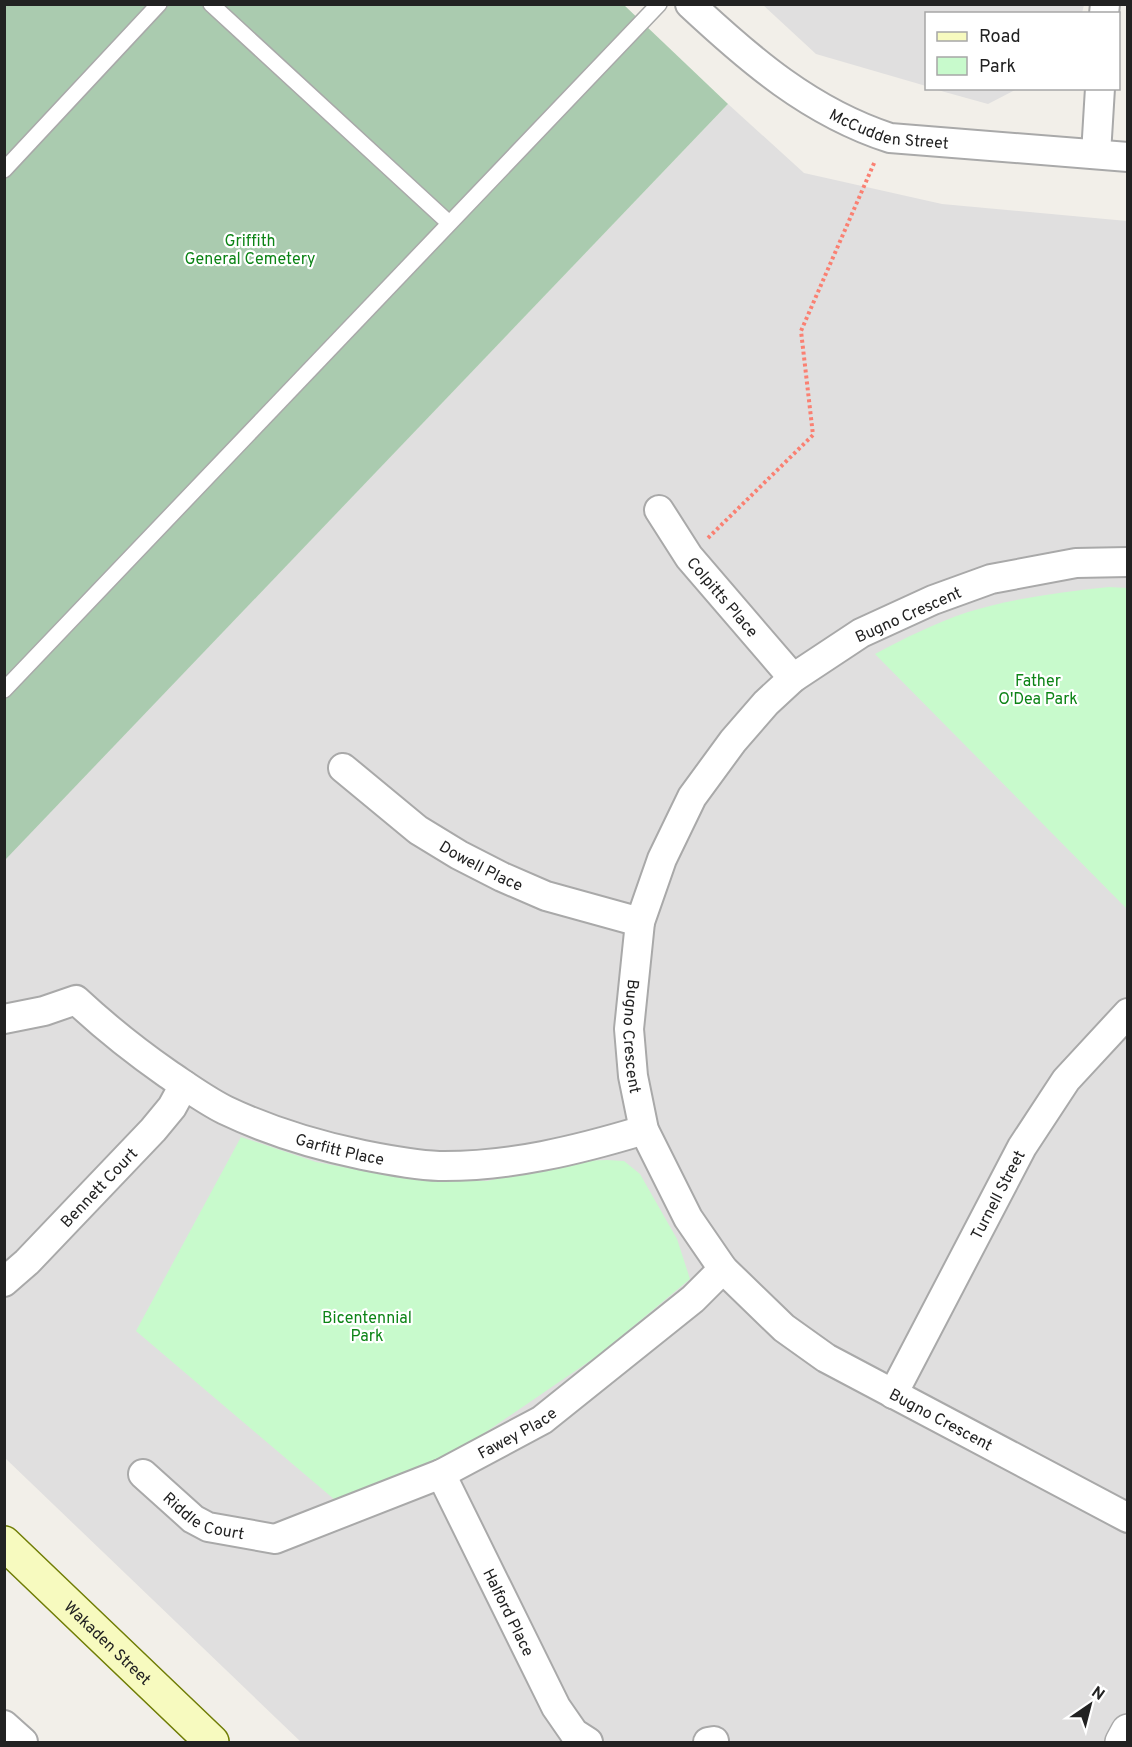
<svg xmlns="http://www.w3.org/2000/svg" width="1132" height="1747" viewBox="0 0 1132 1747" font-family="Overpass,sans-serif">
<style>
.residential{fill:#e0dfdf}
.cemetery{fill:#aacbaf}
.park{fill:#c8facc}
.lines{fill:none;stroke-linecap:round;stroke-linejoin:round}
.service-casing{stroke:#a9a9a9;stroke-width:18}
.minor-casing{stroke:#a9a9a9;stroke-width:32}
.tertiary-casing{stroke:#a9a9a9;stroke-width:36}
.secondary-casing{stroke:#707d05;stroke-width:36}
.path{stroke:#fa8072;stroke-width:4;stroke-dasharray:3 3;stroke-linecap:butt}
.service{stroke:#fff;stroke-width:15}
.minor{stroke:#fff;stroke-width:28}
.tertiary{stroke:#fff;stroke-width:33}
.secondary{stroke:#f7fabf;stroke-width:33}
.labels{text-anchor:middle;stroke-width:4.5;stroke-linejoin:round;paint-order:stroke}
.street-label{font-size:16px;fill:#222;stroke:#fff}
.park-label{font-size:16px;fill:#0c8416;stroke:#fff}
</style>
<rect width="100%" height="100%" fill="#f2efe9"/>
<g class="residential">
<path d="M763 5H1084L1082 13 926 14V86L816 54Z"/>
<path d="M934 89H1017L988 104Z"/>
<path d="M728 104 804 173 942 204 1127 221V1742H301L5 1458 4 860Z"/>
</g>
<path class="cemetery" d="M5 5H624L728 104 5 860Z"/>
<g class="park">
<path d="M1109 587 1127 588V909L875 654C905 638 935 623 968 612 1014 598 1062 592 1109 587Z"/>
<path d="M241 1137 316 1162 402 1178 487 1181 580 1161 607 1160 624 1161 640 1174 677 1239 690 1279 600 1354 442 1462 335 1500 136 1331Z"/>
</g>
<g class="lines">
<defs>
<g id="service">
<path d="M211 4 449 223"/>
<path d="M4 170 159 4"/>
<path d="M4 690 659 4"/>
</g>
<g id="minor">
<path id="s1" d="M690 4C750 60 810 112 890 138L1128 157"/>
<path d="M1104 14 1105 4"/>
<path d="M1096 154 1100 88"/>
<path id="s2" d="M659 510 689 557 793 678"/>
<path id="s3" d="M1128 562 1076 563 991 579 933 600 861 633 793 678 766 703 733 741 692 797 662 859 640 922 629 1029 633 1076 644 1130 688 1218 723 1269 784 1328 826 1358 1128 1518"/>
<path id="s4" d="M343 768 418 830 459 855 502 877 546 896 640 922"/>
<path id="s5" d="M4 1019 44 1011 76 1000C105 1027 135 1051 168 1074 186 1086 205 1100 225 1110 269 1131 315 1145 363 1155 388 1160 414 1165 439 1166 509 1167 578 1150 644 1130"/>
<path id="s6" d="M4 1282 27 1262 153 1130 172 1107 184 1085"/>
<path id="s7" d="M893 1394 1022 1147 1066 1080 1128 1013"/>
<path id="s8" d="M143 1474 193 1519 208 1527 275 1539 441 1474 542 1420 693 1299 723 1269"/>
<path id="s9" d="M441 1474 556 1707 574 1733 588 1742"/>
<path d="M4 1725 23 1742"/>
<path d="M708 1742 714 1741"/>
</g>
<path id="tertiary" d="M1122 1742 1128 1731"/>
<g id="secondary">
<path id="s10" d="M4 1543 212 1742"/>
</g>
</defs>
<use href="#service" class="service-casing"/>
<use href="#minor" class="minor-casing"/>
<use href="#tertiary" class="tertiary-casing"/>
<use href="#secondary" class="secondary-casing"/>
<path class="path" d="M708 538 813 435 801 331 875 161"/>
<use href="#service" class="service"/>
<use href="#minor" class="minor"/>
<use href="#tertiary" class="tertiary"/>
<use href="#secondary" class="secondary"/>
</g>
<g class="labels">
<g class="street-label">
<text dy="6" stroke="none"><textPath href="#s1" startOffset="240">McCudden Street</textPath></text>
<text dy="6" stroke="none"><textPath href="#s2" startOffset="108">Colpitts Place</textPath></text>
<text transform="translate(908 614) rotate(-24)" y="6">Bugno Crescent</text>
<text dy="6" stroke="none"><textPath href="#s4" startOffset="170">Dowell Place</textPath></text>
<text dy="6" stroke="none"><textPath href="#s3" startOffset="768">Bugno Crescent</textPath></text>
<text dy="6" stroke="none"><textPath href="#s5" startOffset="382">Garfitt Place</textPath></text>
<text dy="6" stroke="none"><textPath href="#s6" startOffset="134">Bennett Court</textPath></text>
<text dy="6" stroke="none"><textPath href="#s7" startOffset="225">Turnell Street</textPath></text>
<text dy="6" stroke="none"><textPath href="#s3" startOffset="1290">Bugno Crescent</textPath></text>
<text dy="6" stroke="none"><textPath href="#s8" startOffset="417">Fawey Place</textPath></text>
<text dy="6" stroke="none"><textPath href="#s8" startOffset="76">Riddle Court</textPath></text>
<text dy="6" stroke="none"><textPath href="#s9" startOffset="154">Halford Place</textPath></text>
<text dy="6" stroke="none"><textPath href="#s10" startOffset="144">Wakaden Street</textPath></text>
</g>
<g class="park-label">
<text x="250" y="246">Griffith<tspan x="250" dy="18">General Cemetery</tspan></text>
<text x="1038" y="686">Father<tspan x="1038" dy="18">O'Dea Park</tspan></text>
<text x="367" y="1323">Bicentennial<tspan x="367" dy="18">Park</tspan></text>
</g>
</g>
<rect width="1132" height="1747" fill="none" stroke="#222222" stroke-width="12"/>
<rect x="925" y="12" width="195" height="78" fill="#ffffff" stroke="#a7a7a7" stroke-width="1.5"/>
<rect x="937" y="32" width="30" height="9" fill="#f7fabf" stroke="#a7a7a7" stroke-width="1.5"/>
<text x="979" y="42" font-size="18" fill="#222222">Road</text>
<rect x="937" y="57" width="30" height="18" fill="#c8facc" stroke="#a7a7a7" stroke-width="1.5"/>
<text x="979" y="72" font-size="18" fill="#222222">Park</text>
<g transform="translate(1090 1705) rotate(35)" stroke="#ffffff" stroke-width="4.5" paint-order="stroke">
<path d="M0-4.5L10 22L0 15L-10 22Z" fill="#222222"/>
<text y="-9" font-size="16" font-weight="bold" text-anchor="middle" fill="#222222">N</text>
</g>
</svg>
